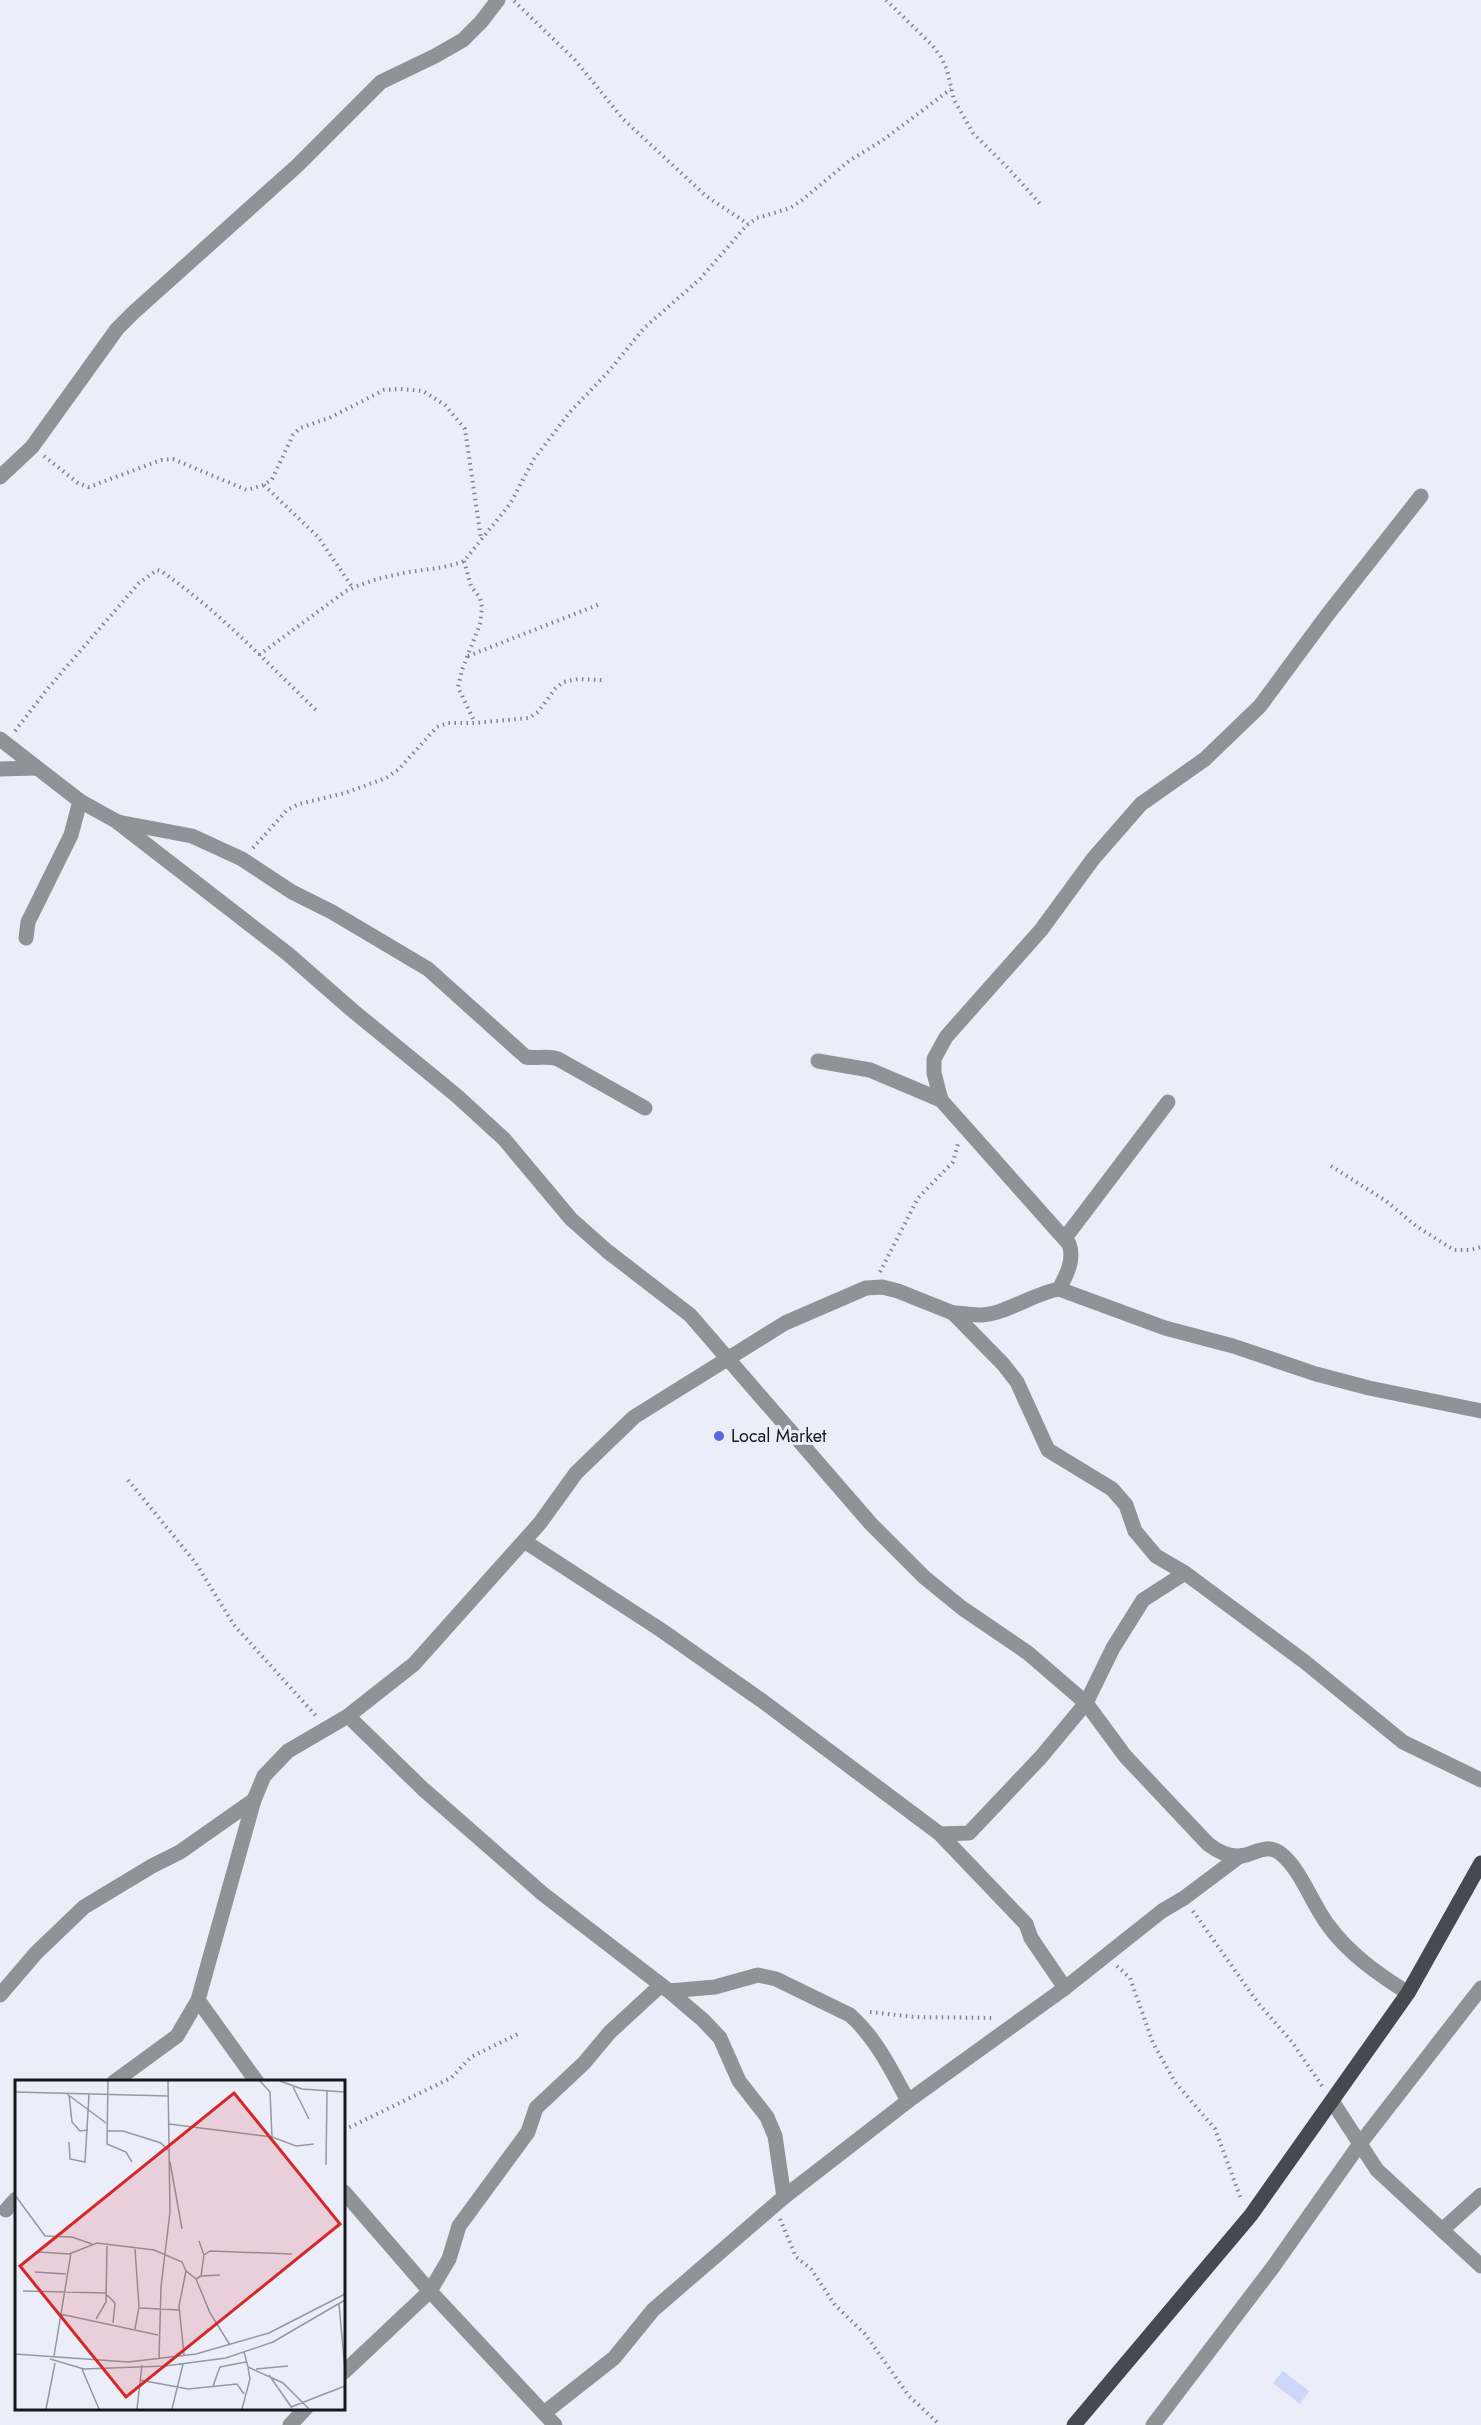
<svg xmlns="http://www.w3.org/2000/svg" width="1481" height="2425" viewBox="0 0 1481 2425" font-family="Jost,sans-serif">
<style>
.building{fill:#cfd7f8}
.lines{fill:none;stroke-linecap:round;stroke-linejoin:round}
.path{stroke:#83858c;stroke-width:4;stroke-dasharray:1.5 4.5;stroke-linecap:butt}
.minor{stroke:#919297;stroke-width:15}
.major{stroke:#474950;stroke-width:15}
.poi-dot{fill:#5c68e0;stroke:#ebedf8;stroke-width:2}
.labels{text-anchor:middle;stroke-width:6;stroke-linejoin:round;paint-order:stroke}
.poi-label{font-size:18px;fill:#17181c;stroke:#ebedf8;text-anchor:start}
.inset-road{fill:none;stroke:#9698a0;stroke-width:1.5}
.view{fill:#d62828;fill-opacity:0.15;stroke:#d62828;stroke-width:3}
.inset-edge{fill:none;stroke:#17181c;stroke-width:3}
</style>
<rect width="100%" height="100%" fill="#ebedf8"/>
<path class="building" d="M1283 2371 1309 2391 1300 2404 1273 2383Z"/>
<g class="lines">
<g class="path">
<path d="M886 0 932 45 941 57 947 70 954 100 973 133 1007 167 1042 206"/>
<path d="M514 1 575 60 623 119 706 196 748 224"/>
<path d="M44 456 78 483 89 487 161 460 173 459 247 490 264 485 272 479 293 435 300 428 329 418 384 390 400 389 423 391 445 405 465 429 481 539"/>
<path d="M264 485 318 537 353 588"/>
<path d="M464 561 471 586 480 598 482 608 480 624 462 670 458 687 475 723"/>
<path d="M259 655 346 591C361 584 378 578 395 575 418 569 442 570 464 561L510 504 534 459 570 412 609 371 644 328 700 279 746 226 757 218 790 208 801 201 849 161 883 140 951 89"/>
<path d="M468 656 600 604"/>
<path d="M15 731 49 687 139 583 157 570 161 571C219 611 267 663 318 712"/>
<path d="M253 848 287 810 299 804 345 793 386 778 399 769 437 727 448 723H475L529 718 538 712 555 689 563 682 578 679 602 680"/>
<path d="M1331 1166 1386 1201 1416 1226 1454 1250H1470L1481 1247"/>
<path d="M880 1272 918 1198 953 1162 958 1144"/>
<path d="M128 1480 195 1562 234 1625 317 1717"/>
<path d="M1193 1911 1258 2003 1292 2042 1322 2086"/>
<path d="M1117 1966 1130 1978 1153 2043 1175 2082 1215 2129 1241 2199"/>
<path d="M870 2012 914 2017 994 2018"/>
<path d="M344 2130 451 2078 471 2057 518 2034"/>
<path d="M780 2219 796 2257 811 2269 835 2305 865 2334 909 2396 940 2425"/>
</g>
<g class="minor">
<path d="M0 477 32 447 117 329 134 312 298 165 381 82 435 56 463 40 481 22 498 0"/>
<path d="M0 739 80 801 116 821 288 954 352 1010 457 1096 504 1139 571 1219 607 1251 690 1315 871 1524 924 1577 962 1608 1028 1653 1086 1703 1125 1756 1208 1844C1217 1851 1229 1857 1241 1856 1255 1854 1266 1843 1280 1853 1301 1869 1312 1904 1328 1925 1349 1954 1378 1974 1408 1993"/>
<path d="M0 769 36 768"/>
<path d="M118 822 192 836 242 859 292 892 332 912 428 969 526 1057C537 1059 547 1055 558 1059L645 1108"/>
<path d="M26 938 28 922 71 835 80 801"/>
<path d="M818 1061 870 1070 941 1100 1069 1244C1075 1260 1066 1276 1059 1289"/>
<path d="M941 1100 934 1073V1059L946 1037 1041 930 1093 859 1141 804 1205 759 1260 706 1328 614 1421 496"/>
<path d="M1065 1238 1168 1102"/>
<path d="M953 1313C962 1313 972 1315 982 1315 1008 1313 1032 1294 1059 1289L1165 1328 1233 1346 1316 1374 1369 1388 1481 1411"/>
<path d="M524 1541 661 1630 761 1700 940 1834 1026 1924 1031 1938 1065 1988"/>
<path d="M348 1716 423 1789 543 1894 669 1991 703 2020 720 2038 739 2081 767 2117 775 2136 784 2197"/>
<path d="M940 1834 969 1833 1041 1757 1086 1703 1113 1648 1143 1600 1185 1573"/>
<path d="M669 1991 715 1987 758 1975 776 1979 850 2015C876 2038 892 2071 908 2101"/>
<path d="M0 1995 36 1953 84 1907 152 1866 180 1852 254 1800"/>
<path d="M198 2000 257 2082"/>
<path d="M114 2082 177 2036 198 2000 254 1800 264 1776 288 1751 348 1716 414 1664 540 1523 576 1473 634 1417 785 1323 866 1288 882 1287 898 1291 953 1313 1003 1364 1017 1382 1048 1450 1112 1489 1126 1505 1135 1531 1156 1556 1185 1573 1305 1662 1403 1742 1481 1780"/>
<path d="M1332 2101 1377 2170 1481 2266"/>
<path d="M344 2192 427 2288 555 2425"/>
<path d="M6 2210 16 2199"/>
<path d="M1442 2230 1481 2195"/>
<path d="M344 2372 430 2291 449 2259 459 2226 528 2132 536 2108 584 2063 610 2032 661 1985"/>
<path d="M544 2413 614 2358 653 2310 784 2197 908 2101 1065 1988 1162 1911 1184 1898 1240 1856"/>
<path d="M290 2425 306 2408"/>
<path d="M1153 2425 1273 2267 1359 2145 1481 1988"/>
</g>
<path class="major" d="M1074 2425 1251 2215 1408 1993 1481 1863"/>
</g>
<circle class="poi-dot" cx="719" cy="1436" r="6"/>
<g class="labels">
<g class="poi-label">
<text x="731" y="1442">Local Market</text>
</g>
</g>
<g transform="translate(15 2080)">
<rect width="330" height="330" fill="#ebedf8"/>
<path class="inset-road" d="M93 1 92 64 111 72 117 82M245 1 255 12 257 57 281 66 299 64M265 1 287 9 330 12M278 7 294 39M0 12 153 16M52 14 91 43M54 15 57 42 65 51 73 50M154 44 257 57M92 51H108L146 63 153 70M54 62 55 79 70 82 74 14M155 82 167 149M311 85 312 11M0 115 30 156 57 157 77 164M24 172 54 174 82 163 139 170 167 182 171 191 164 226 169 275M189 175 195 171 277 174M171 191 181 199 195 233 215 265M20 192 51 194M186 196 205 195M181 199 186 196 189 175 184 161M8 211 91 213M92 215 100 223 98 243M324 224 330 290M125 228 165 230M45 234 143 255M81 239 91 222 92 166M120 249 124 227 120 169M229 272 233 287 268 303 294 329M0 274 113 282 181 274 254 253 330 214M39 276 56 173M35 279 69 289 150 286 211 278 258 262 330 220M144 279 146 207 155 132 153 1M67 289 84 329M241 289 273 286M254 295 277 328M125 300 173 309 222 304 229 314M198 306 205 287 231 282M276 327 330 306M31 329 40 283M122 329 127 285M157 329 168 284M227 329 235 299 233 288"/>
<path class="view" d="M219 13 325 144 111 317 5 186Z"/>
<rect width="330" height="330" class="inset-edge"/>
</g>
</svg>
